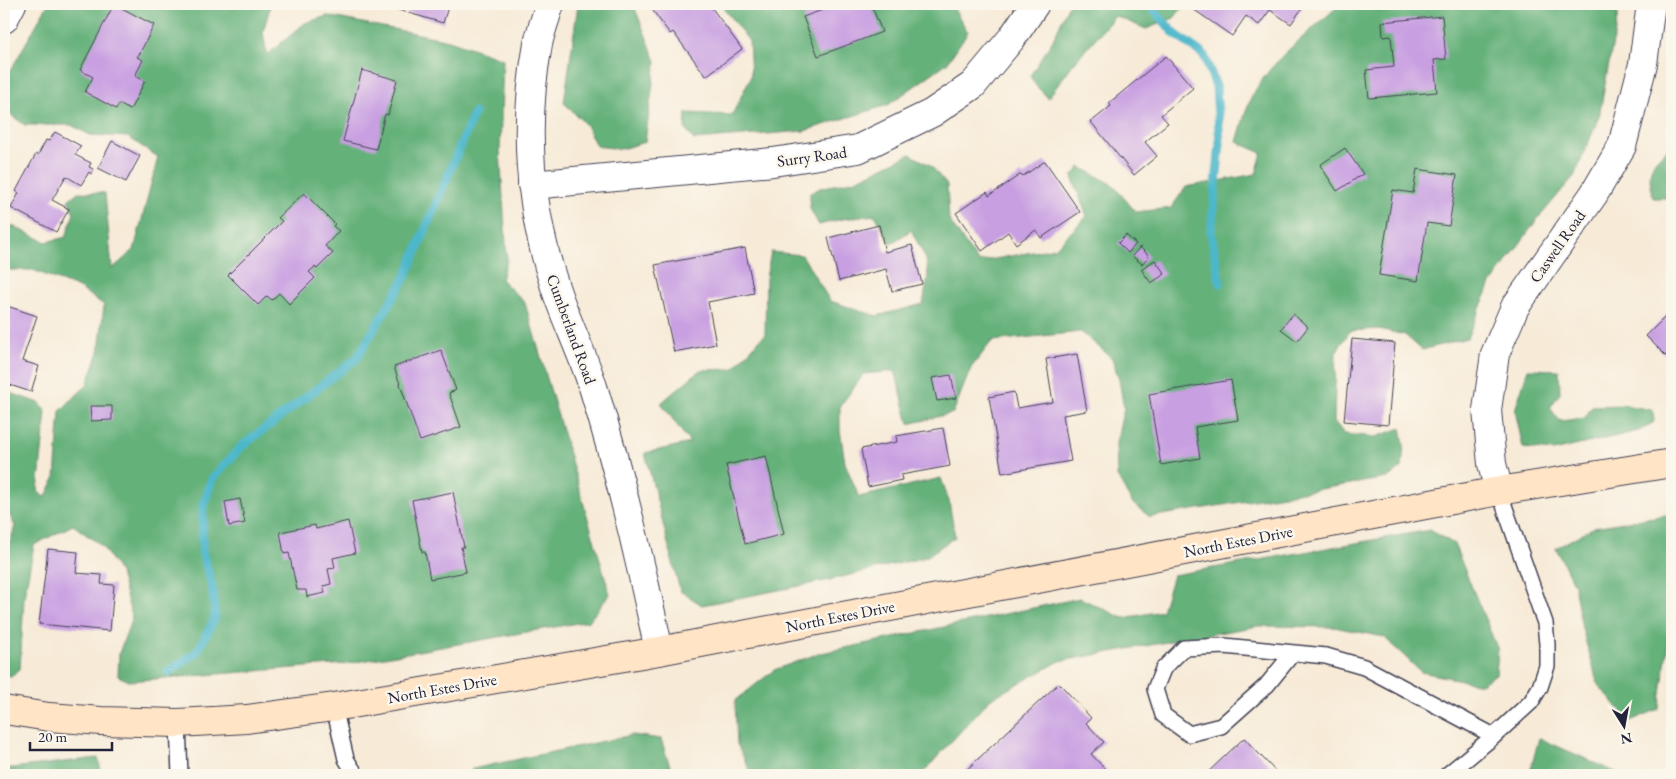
<svg xmlns="http://www.w3.org/2000/svg" width="1676" height="779" viewBox="0 0 1676 779" font-family="'EB Garamond',serif">
<style>
.forest{fill:#65b17a;stroke:#446a5a}
.lines{fill:none;stroke-linecap:round;stroke-linejoin:round}
.stream{stroke:#4db7ca;stroke-width:9}
.building{fill:#c89fe1}
.service-casing{stroke:#424053;stroke-width:18}
.minor-casing{stroke:#424053;stroke-width:30}
.secondary-casing{stroke:#424053;stroke-width:30}
.service{stroke:#fff;stroke-width:15}
.minor{stroke:#fff;stroke-width:28}
.secondary{stroke:#ffe4c6;stroke-width:28}
.labels{text-anchor:middle;stroke-width:5;stroke-linejoin:round;paint-order:stroke}
.street-label{font-size:16px;fill:#22223b;stroke:#fbf7ec}
</style>
<rect width="100%" height="100%" fill="#fbf7ec"/>
<filter id="ink" filterUnits="userSpaceOnUse"><feTurbulence type="fractalNoise" baseFrequency=".02" numOctaves="2"/><feDisplacementMap in="SourceGraphic" scale="10" xChannelSelector="R" yChannelSelector="G"/><feConvolveMatrix kernelMatrix="1 2 1 2 8 2 1 2 1" color-interpolation-filters="sRGB"/></filter>
<filter id="wash" filterUnits="userSpaceOnUse"><feTurbulence type="fractalNoise" baseFrequency=".0096" numOctaves="4" result="noise"/><feDisplacementMap in="SourceGraphic" scale="20" xChannelSelector="R" yChannelSelector="G"/><feGaussianBlur stdDeviation="1.12" result="paint"/><feColorMatrix in="noise" values="0 0 0 0 0 0 0 0 0 0 0 0 0 0 0 0 0 1.4 0 .05"/><feComposite in="paint" operator="in"/></filter>
<g filter="url(#wash)">
<rect width="100%" height="100%" fill="#f7ebd8"/>
<g class="forest">
<path d="M48 4H271L263 32 267 55 305 23 327 16 449 40 503 59 500 151 507 260 501 279 525 303 610 594 589 621 345 664 129 681 118 676 119 653 132 618 120 573 102 546 73 525 34 545 24 598 20 669 12 676 4 675V556L7 552 15 526 4 504V391L40 403 46 412 38 491 45 498 55 478 60 411 87 385 99 352 104 305 79 288 33 270H4V222L46 242 66 237 74 213 68 200 78 192 105 193 112 269 134 250 158 157 128 137 90 135 71 125H25L11 115 4 90V82Z"/>
<path d="M578 4H637L634 6 656 61 645 142 621 149 596 146 586 125 564 103Z"/>
<path d="M720 4H951L968 32 947 63 888 105 804 131 694 140 685 128 686 113 732 115 751 76 749 41Z"/>
<path d="M1069 4H1185L1174 18 1146 29 1115 16 1074 63 1048 98 1036 86 1030 76 1053 40Z"/>
<path d="M1340 4H1620L1599 117 1575 175 1536 221 1491 284 1467 338 1422 350 1405 335 1379 329 1350 331 1336 352 1334 421 1344 434 1376 437 1401 428 1404 444 1402 468 1387 478 1150 517 1132 503 1117 476 1116 443 1124 408 1119 380 1112 358 1081 332 992 341 971 368 953 413 909 424 895 371 864 374 840 406V430L845 463 859 497 941 478 949 501 955 537 926 557 825 581 702 605 680 591 645 453 690 443 661 403 700 370 733 369 765 334 766 278 771 252 802 255 830 301 877 316 923 304 928 275 926 259 911 230 891 244 875 215 842 219 819 225 810 209V193L820 188 856 180 910 154 930 165 947 185 949 220 978 262 1055 248 1087 216 1072 177 1080 167 1112 184 1136 212 1171 208 1186 187 1256 174 1262 153 1237 142C1242 125 1246 106 1255 91 1275 56 1311 32 1340 4Z"/>
<path d="M1672 145V198H1653C1647 168 1649 165 1672 145Z"/>
<path d="M1528 369 1559 370 1560 393 1550 408 1560 421 1585 418 1592 406 1624 405 1653 410 1654 422 1639 431 1553 451 1523 448 1515 410Z"/>
<path d="M1672 514V595L1668 596V643L1659 709 1630 721 1598 685 1582 628 1574 585 1556 548 1594 527Z"/>
<path d="M1430 530 1454 544 1498 650 1496 674 1481 684 1421 672 1384 637 1334 627 1258 626 1060 661 990 699 921 775H752L737 744 735 701 774 670 817 654 1080 598 1123 618 1162 611 1173 575Z"/>
<path d="M632 735 661 739 673 775H469L472 769Z"/>
<path d="M1539 738 1622 775H1532L1530 772Z"/>
<path d="M98 758 102 775H4V769Z"/>
</g>
<g class="lines">
<g class="stream">
<path d="M1148 4 1175 34 1204 55 1216 86 1220 144 1211 233 1220 283"/>
<path d="M168 672 197 652 215 618 212 585 202 552 203 507 212 479 241 447 357 358 406 276 474 113"/>
</g>
</g>
<g id="blocks">
<g class="building">
<path d="M114 4 154 25 140 53 137 57 143 60 135 76 145 81 130 110 119 104 116 109 85 92 93 77 80 70Z"/>
<path d="M397 4H449L443 23 395 9Z"/>
<path d="M648 4H709L742 49 706 76 673 32 670 34Z"/>
<path d="M839 4H871L882 32 818 56 803 17Z"/>
<path d="M1197 4H1305L1291 24 1270 10 1259 25 1246 16 1232 36 1193 9Z"/>
<path d="M1442 16 1446 59 1434 60 1437 92 1369 98 1366 70 1394 67 1391 36 1383 37 1382 22Z"/>
<path d="M1166 56 1193 88 1161 115 1168 123 1145 142 1157 156 1134 175 1091 122 1111 106 1109 103Z"/>
<path d="M362 70 397 80 388 115 385 114 376 149 343 141Z"/>
<path d="M55 132 81 146 75 155 91 163 89 167 93 169 91 174 89 172 81 185 66 176 52 200 69 209 56 232 11 208 19 193 16 191 36 154 38 155 46 140 49 141Z"/>
<path d="M112 141 140 156 126 182 98 168Z"/>
<path d="M1345 148 1363 174 1337 191 1320 165Z"/>
<path d="M1045 161 1080 212 1041 238 1036 230 1016 244 1008 232 982 251 956 213 987 192 989 196 1021 174 1023 176Z"/>
<path d="M1417 169 1457 175 1449 226 1427 223 1418 281 1379 275 1393 190 1413 193Z"/>
<path d="M304 193 335 224 333 226 339 231 325 246 333 253 317 269 315 267 309 272 315 278 289 304 279 293 272 300 267 296 258 305 228 275 282 221 278 218Z"/>
<path d="M879 225 885 252 912 245 922 284 892 291 886 269 839 281 828 238Z"/>
<path d="M1126 235 1136 244 1128 253 1118 243Z"/>
<path d="M1140 247 1149 256 1142 264 1132 256Z"/>
<path d="M745 248 754 293 708 302 716 344 674 352 655 265Z"/>
<path d="M1155 260 1165 274 1151 283 1141 269Z"/>
<path d="M4 305 37 316 22 361 39 366 31 392 4 383Z"/>
<path d="M1672 310V362L1646 336Z"/>
<path d="M1293 314 1308 327 1297 341 1281 329Z"/>
<path d="M1352 339 1395 343 1388 425 1344 421Z"/>
<path d="M441 350 456 390 449 393 461 427 420 441 394 367Z"/>
<path d="M1077 354 1087 411 1063 415 1071 461 1002 473 989 397 1014 392 1017 408 1053 402 1046 359Z"/>
<path d="M951 375 956 398 937 401 932 378Z"/>
<path d="M1231 380 1238 420 1195 427 1200 458 1161 465 1149 394Z"/>
<path d="M90 406H112V420L91 421Z"/>
<path d="M943 428 950 466 901 475 902 480 868 487 861 449 897 442 896 436Z"/>
<path d="M766 456 784 534 745 544 726 465Z"/>
<path d="M453 492 464 547H461L466 572 430 579 425 552H422L412 500Z"/>
<path d="M240 499 245 523 229 526 225 502Z"/>
<path d="M348 521 355 553 333 558 335 568 328 569 331 584 323 586 325 593 307 597 306 590H297L289 553 284 554 280 532 315 525 316 529Z"/>
<path d="M48 549 78 552 76 573 102 575 101 584 114 585 110 631 39 624Z"/>
<path d="M1059 683 1091 718 1086 723 1104 742 1091 754 1111 775H961Z"/>
<path d="M1244 738 1279 775H1205Z"/>
</g>
</g>
</g>
<g filter="url(#ink)">
<use href="#blocks" fill-opacity="0" stroke="#424053" stroke-width="1"/>
<g class="lines">
<defs>
<g id="service">
<path d="M1292 654 1267 685 1221 726 1189 734 1163 715 1155 689 1163 669 1184 648 1224 646 1326 656 1364 667 1494 736"/>
<path d="M334 707 346 759 356 775"/>
<path d="M178 723 180 775"/>
<path d="M1447 775 1494 736 1531 702 1540 687 1547 666V644L1545 623 1499 491"/>
</g>
<g id="minor">
<path d="M550 4C546 17 541 30 538 44 523 125 529 208 555 287 566 321 583 354 594 390 620 475 641 563 659 651"/>
<path d="M4 19 12 4"/>
<path d="M532 185 773 162 858 149 932 113 973 85 1012 38 1035 4"/>
<path d="M1499 491 1492 464 1487 410 1495 354 1515 307 1594 194 1622 146 1643 64 1651 4"/>
</g>
<path id="secondary" d="M4 710 49 717 101 721 178 723 247 719 334 707 659 651 1499 491 1672 463"/>
</defs>
<use href="#service" class="service-casing"/>
<use href="#minor" class="minor-casing"/>
<use href="#secondary" class="secondary-casing"/>
<use href="#service" class="service"/>
<use href="#minor" class="minor"/>
<use href="#secondary" class="secondary"/>
</g>
</g>
<g class="labels">
<g class="street-label">
<text transform="translate(812 156) rotate(-8)" y="6">Surry Road</text>
<text transform="translate(1557 246) rotate(-55)" y="6">Caswell Road</text>
<text transform="translate(572 329) rotate(70)" y="6">Cumberland Road</text>
<text transform="translate(1238 541) rotate(-11)" y="6">North Estes Drive</text>
<text transform="translate(840 616) rotate(-11)" y="6">North Estes Drive</text>
<text transform="translate(442 688) rotate(-10)" y="6">North Estes Drive</text>
</g>
</g>
<rect width="1676" height="779" fill="none" stroke="#fbf7ec" stroke-width="20"/>
<g transform="translate(1624 726) rotate(169)" stroke="#fbf7ec" stroke-width="4" paint-order="stroke">
<path d="M0-4L9 19L0 12L-9 19Z" fill="#22223b"/>
<text y="-8" font-size="14" font-weight="bold" text-anchor="middle" fill="#22223b">N</text>
</g>
<path d="M30 742v8h82v-8" fill="none" stroke="#22223b" stroke-width="2.5"/>
<text x="38" y="742" font-size="15" fill="#22223b" stroke="#fbf7ec" stroke-width="4" paint-order="stroke">20 m</text>
</svg>
